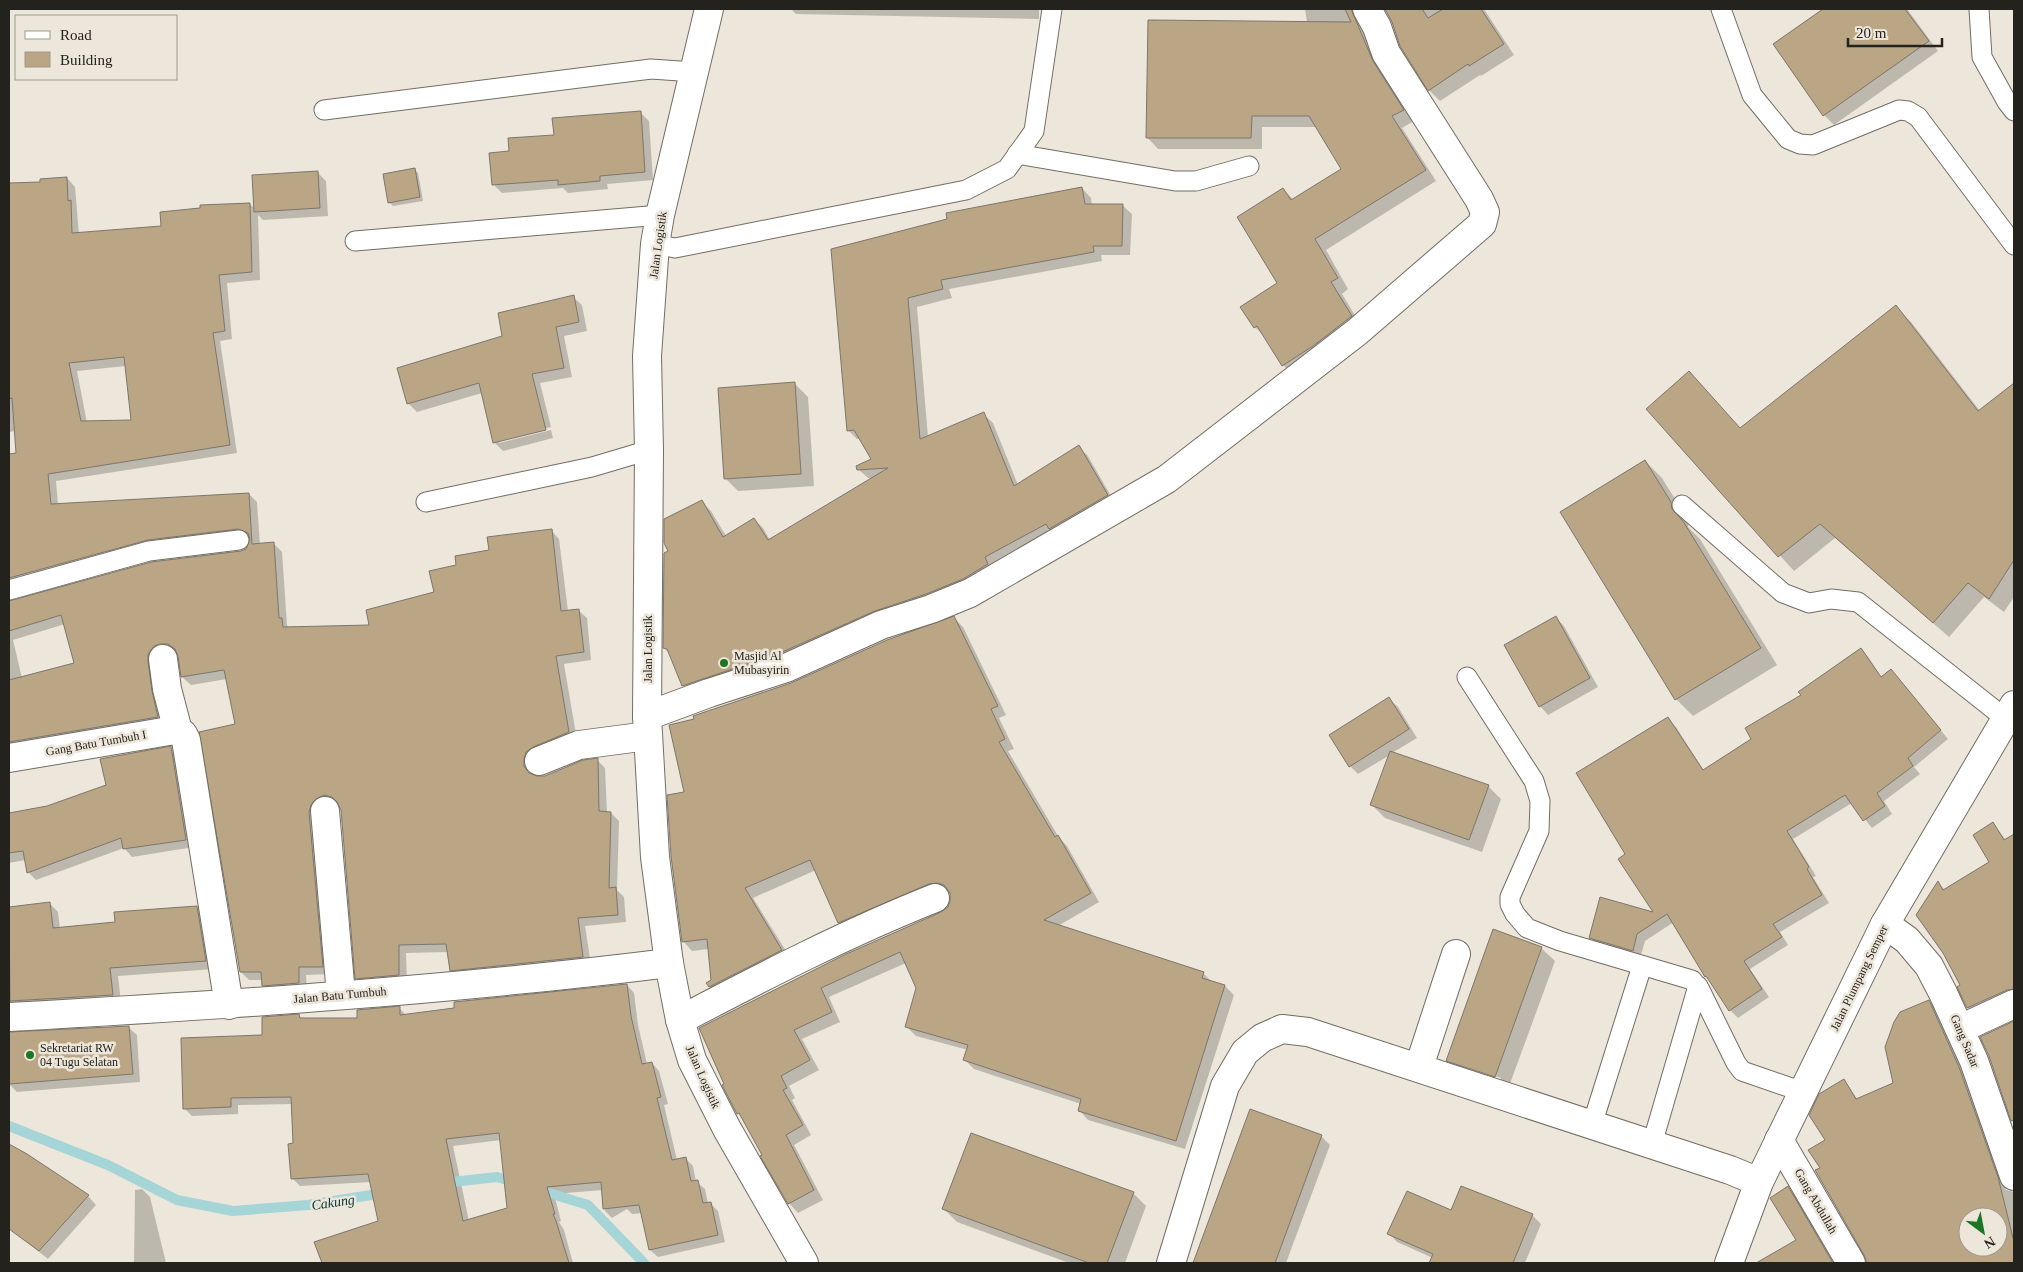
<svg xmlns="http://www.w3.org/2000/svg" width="2023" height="1272" viewBox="0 0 2023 1272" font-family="Georgia,serif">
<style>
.shadow{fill:#0003;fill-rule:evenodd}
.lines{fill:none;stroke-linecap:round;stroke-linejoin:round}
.stream{stroke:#a5d5d7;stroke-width:10}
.building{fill:#baa585;stroke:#7c766c;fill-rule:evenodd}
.service-casing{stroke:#746d63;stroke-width:21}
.minor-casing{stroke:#746d63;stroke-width:30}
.secondary-casing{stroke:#746d63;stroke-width:30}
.service{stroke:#fff;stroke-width:19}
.minor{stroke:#fff;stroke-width:28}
.secondary{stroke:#fff;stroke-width:28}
.poi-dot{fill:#1c7623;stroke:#ede6da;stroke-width:2}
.labels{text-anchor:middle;stroke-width:5;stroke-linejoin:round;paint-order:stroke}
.street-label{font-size:12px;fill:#24221d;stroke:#ede6da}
.poi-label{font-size:12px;fill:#24221d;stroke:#ede6da;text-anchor:start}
.water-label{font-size:14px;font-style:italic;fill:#043537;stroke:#ede6da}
</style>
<rect width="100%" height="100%" fill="#ede6da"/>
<g class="shadow">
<path d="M791 9H1039V19L796 14Z"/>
<path d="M1305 9H1368L1414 121 1402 128 1436 181 1326 250 1348 289 1342 294 1362 327 1294 376 1283 365 1266 338 1255 327 1279 284 1283 189 1294 200 1343 169 1317 127H1262V149H1158L1147 137 1307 22Z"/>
<path d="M1386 9H1484L1514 55 1481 76 1480 75 1440 101 1429 90Z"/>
<path d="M1825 9H1907L1938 51 1834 125 1824 115 1774 44Z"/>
<path d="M640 112 649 121 653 180 607 184 608 189 568 193 563 188 502 193 493 184 510 152 555 136Z"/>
<path d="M414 169 418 173 423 201 393 206 389 202Z"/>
<path d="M317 172 326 181 328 216 263 220 258 215 260 280 227 283 232 339 220 341 237 453 56 481 58 505 249 494 257 502 260 545 274 544 282 552 287 625 289 628 371 627 435 593 458 566 490 551 551 530 559 539 568 611 578 610 587 618 591 660 564 664 577 740 531 767 532 776 545 777 597 760 605 768 607 813H611L619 821 617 890 624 897 626 922 585 926 591 965 459 978 451 970 449 952 406 953 407 983 365 986 356 978 342 809 340 805 332 803 330 974 306 975 307 991 271 993 263 985V980H249L241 972 236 725 227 679 191 685 182 677 177 652 170 651 166 725 9 753V601L12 602 241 552 250 546 251 537H247L9 591V482L20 481 16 431 9 432V184L42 183 67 178 75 187 79 234 162 227 250 204 255 209ZM126 366 133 421 87 423 77 371ZM65 624 76 664 22 678 13 640Z"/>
<path d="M1082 188 1091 198 1092 205H1122L1132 214 1130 255H1101L1102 261 949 289 952 298 917 307 928 437 983 414 993 423 1018 485 1079 447 1088 456 1116 505 996 574 692 695 683 686 671 655 664 648 669 551 702 502 711 511 726 536 754 519 763 528 770 540 873 478H868L858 469 873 460 861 439H857L848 430 833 250Z"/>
<path d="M573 297 582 305 587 331 564 336 572 377 540 383 551 427 499 440V443L551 430 553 438 503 451 494 442 482 393 417 412 408 403 504 337Z"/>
<path d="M1896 307 1911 322 1980 411 2014 385V597L2004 612 1984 597 1949 637 1835 538 1794 571 1647 409 1740 429Z"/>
<path d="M795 384 808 397 814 486 738 491 725 478Z"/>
<path d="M1645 461 1662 478 1688 520V527L1700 539 1777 665 1693 716 1676 699Z"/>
<path d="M954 618 963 627 1006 715 999 718 1014 749 1008 751 1058 836 1067 846 1099 902 1058 926 1203 973 1212 982 1225 986 1234 995 1185 1149 1088 1120 1079 1110 1081 1104 974 1069 964 1059 968 1050 916 1036 906 1026 917 988 906 963 829 997 840 1022 802 1039 819 1070 789 1086 795 1098 792 1100 811 1135 794 1145 823 1200 798 1213 789 1203 745 1120 738 1113 701 1028 942 914 949 908 952 901 951 893 939 892 848 932 839 922 816 870 753 898 791 959 719 996 710 987 712 980 709 949 692 951 683 941 685 793 696 720 791 684Z"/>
<path d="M1556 618 1564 626 1598 687 1548 715 1540 706Z"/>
<path d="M1861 649 1868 657 1882 678 1899 679 1948 739 1914 767 1920 774 1884 801 1892 814 1872 828 1852 803 1793 839 1816 876 1813 877 1829 903 1780 932 1788 945 1750 969 1769 997 1738 1018 1730 1010 1674 922 1645 941 1640 958 1598 945 1591 938 1655 914 1627 855 1668 719 1676 727 1704 771 1753 739 1802 696Z"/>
<path d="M1389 699 1398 707 1417 738 1392 753 1488 786 1501 799 1482 852 1385 818 1372 805 1390 755 1358 774 1350 766Z"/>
<path d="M171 748 179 756 194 847 132 857 124 848 36 880 28 872 26 860 9 863V809L10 814 47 807 107 786Z"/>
<path d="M1993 824 2006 840 2014 836V997L1975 1015 1968 1008 1959 987 1962 986 1938 883 1945 890 1991 862Z"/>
<path d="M50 904 58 912 60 929 116 923 197 907 205 916 214 969 118 976 121 1003 9 1012V909Z"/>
<path d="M1541 948 1555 961 1508 1089 1460 1073 1447 1060ZM1461 1064 1501 1078V1080L1461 1067Z"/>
<path d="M627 985 634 993 638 1025 647 1064 652 1063 659 1071 668 1104 664 1105 677 1160 685 1158 693 1166 696 1182 705 1189 708 1203H710L718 1211 725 1242 658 1257 650 1250 642 1213 632 1214 627 1209 612 1218 605 1211 603 1190 554 1194 561 1221 559 1222 564 1230 573 1263H323L316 1243 379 1222 371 1182 300 1186 292 1178 294 1144 292 1104 238 1105V1114L192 1116 184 1108 263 1036 299 1016 303 1019 358 1020 399 1008 407 1016ZM501 1140 508 1209 469 1221 453 1146Z"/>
<path d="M1928 1001 1936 1008 1966 1075 2006 1190 2014 1192V1263H1868L1821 1168 1826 1141 1844 1080 1858 1100 1894 1084ZM1968 1217H1998V1247H1968Z"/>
<path d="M2014 1022V1125L1982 1037Z"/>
<path d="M128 1027 137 1035 140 1082 17 1092 9 1084V1034Z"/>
<path d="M1251 1111 1321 1136 1330 1145 1286 1263H1195Z"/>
<path d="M9 1145 26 1155 88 1196 96 1205 48 1259 10 1229 12 1224 9 1223Z"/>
<path d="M1788 1188 1795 1195 1835 1263H1774L1770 1257 1797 1240Z"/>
<path d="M142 1189 150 1197 166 1263H134L135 1190Z"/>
<path d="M1133 1193 1146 1206 1125 1263H1069L957 1222 944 1209Z"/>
<path d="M1451 1212 1532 1215 1541 1224 1525 1263H1431L1433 1258 1397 1242 1389 1233Z"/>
</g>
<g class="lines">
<g class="stream">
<path d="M9 1126 108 1165 177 1200 233 1211 308 1205 384 1193"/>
<path d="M443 1183 497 1177 517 1183"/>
<path d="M536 1189 588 1205 644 1263"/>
</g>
</g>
<g class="building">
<path d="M1345 9H1351L1373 61 1404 110 1392 116 1426 170 1315 239 1338 278 1331 282 1352 316 1313 346 1282 366 1257 326 1254 328 1240 307 1277 283 1237 217 1283 188 1291 200 1341 169 1309 116H1252L1251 138H1146L1148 20 1351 22Z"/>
<path d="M1385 9H1422L1428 18 1443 9H1481L1504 44 1469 66 1468 64 1428 91 1400 46 1392 22Z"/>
<path d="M1823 9H1905L1929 41 1823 116 1773 44Z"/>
<path d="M641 111 645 172 600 176V181L558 185V180L492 185 489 153 509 151 508 138 554 135 552 118Z"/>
<path d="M415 168 420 197 388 203 383 174Z"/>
<path d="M318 171 320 208 254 212 252 175Z"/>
<path d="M67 177 68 201 71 200 72 233 161 226 160 212 200 208V205L250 203 252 272 219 275 225 331 213 333 230 445 48 474 51 504 249 493 252 544 274 542 279 618H282L283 627 369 625 366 610 434 592 429 571 456 565 455 556 489 550 487 537 552 529 561 611 579 609 584 652 556 656 569 732 533 747 526 752 524 759V766L529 773 537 776H545L583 760 598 758 599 811 611 812 609 888 616 887 618 915 578 918 583 957 450 971 446 944 399 945V975L355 979 341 810 337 802 332 797 324 795 316 799 311 805 309 812 323 967H299V983L262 986 261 972H240L199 732 235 724 224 670 181 677 178 656 175 649 168 644H160L154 646 148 654V661L152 691 158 717 9 742V680L74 663 61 615 9 631V601L151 562 241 551 246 549 250 539 248 533 238 529 148 540 9 578V454L16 453 12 398 9 399V183L40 182V179ZM124 357 131 420 81 421 69 363Z"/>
<path d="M1082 187 1085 204H1123L1122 246H1093L1094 252 941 280 943 289 908 298 920 439 984 412 1014 486 1079 445 1108 495 1049 529 1046 524 985 557 988 564 963 579 926 594 875 611 780 653 682 686 667 649 663 648 664 553 668 551 664 543V519L702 500 723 537 754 518 768 540 888 468 857 470 856 466 871 459 854 430 847 431 831 249 947 219 946 213Z"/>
<path d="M574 295 579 322 556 327 564 368 532 374 546 430 493 443 479 383 407 404 397 368 502 336 498 313Z"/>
<path d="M1896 305 1978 411 2014 383V560L1989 599 1968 583 1933 623 1820 524 1778 557 1646 409 1689 371 1740 428Z"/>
<path d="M795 382 801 474 724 479 718 388Z"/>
<path d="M1645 460 1671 502 1672 509 1683 521 1761 648 1675 700 1560 512Z"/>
<path d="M954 616 998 706 991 709 1005 739 999 742 1055 837 1058 835 1091 893 1044 920 1204 972 1202 978 1225 985 1176 1141 1078 1111 1081 1099 963 1060 968 1045 905 1027 916 988 900 952 821 988 832 1012 794 1030 810 1060 781 1076 787 1088 783 1090 803 1125 786 1135 814 1190 788 1204 760 1156 762 1155 739 1113 737 1114 722 1085 724 1084 699 1028 844 955 941 912 948 907 950 901V893L944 885 937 883 929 884 838 923 810 860 745 888 782 950 709 987 706 983 711 980 707 939 682 942 671 856 667 795 684 792 669 725 694 719 693 716 791 683 887 640Z"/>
<path d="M1556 616 1590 678 1539 707 1504 645Z"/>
<path d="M1861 648 1881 677 1891 669 1941 730 1908 758 1913 766 1877 793 1885 806 1863 821 1845 795 1787 831 1809 867 1807 869 1822 895 1773 924 1782 937 1744 961 1762 989 1729 1011 1706 976 1705 977 1667 914 1637 934 1633 951 1589 938 1600 897 1653 912 1618 859 1625 854 1576 773 1668 717 1703 770 1751 739 1745 728 1801 695 1798 692Z"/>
<path d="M1389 697 1409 729 1349 767 1329 735Z"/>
<path d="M171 746 186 840 123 849 121 838 27 873 23 851 9 853V813L47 806 106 785 100 759Z"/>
<path d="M1390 751 1489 785 1469 840 1370 805Z"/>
<path d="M1993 822 2004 840 2014 834V989L2007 990 1967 1008 1957 987 1960 985 1943 953 1916 915 1938 881 1943 890 1989 862 1973 835Z"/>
<path d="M50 902 53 928 115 922 114 912 197 906 206 961 110 968 113 995 10 1001 9 907Z"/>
<path d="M1493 929 1542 947 1495 1077 1446 1061Z"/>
<path d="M627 984 631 1016 642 1064 652 1062 661 1097 657 1098 672 1160 686 1157 691 1181 698 1180 703 1203 711 1202 718 1235 649 1250 639 1205 603 1209 601 1182 547 1187 555 1214H553L556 1221 569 1263H322L314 1242 378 1221 368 1174 291 1179 288 1144 293 1143 291 1097 231 1098V1107L183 1109 181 1038 262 1035V1017L299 1014 300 1018H357V1010L400 1006V1015L454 1008V1002ZM499 1133 507 1208 463 1221 446 1139Z"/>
<path d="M1929 1000 1959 1067 1998 1177 2014 1242V1263H1867L1864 1255 1815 1170 1820 1168 1808 1150 1825 1140 1809 1115 1819 1094 1844 1079 1856 1099 1893 1083 1885 1047 1894 1022 1900 1012ZM1968 1217H1998V1247H1968Z"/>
<path d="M2014 1021V1120L2011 1121 1989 1056 1980 1037Z"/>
<path d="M129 1026 133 1074 9 1084V1032Z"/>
<path d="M1250 1109 1322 1135 1275 1263H1193Z"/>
<path d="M971 1133 1134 1192 1107 1263H1089L942 1209Z"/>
<path d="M9 1144 27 1154 89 1195 39 1251 9 1229Z"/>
<path d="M1461 1186 1533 1214 1513 1263H1429L1433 1254 1387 1234 1407 1191 1451 1210Z"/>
<path d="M1788 1186 1833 1263H1756L1796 1240 1770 1198Z"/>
</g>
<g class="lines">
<defs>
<g id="service">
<path d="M1721 9 1752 95 1788 139 1800 144 1813 145 1899 110 1908 111 1918 117 2014 245"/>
<path d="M1979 9 1982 57 2007 102 2014 111"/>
<path d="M324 110 651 69 694 72"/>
<path d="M1017 154 1175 181H1196L1249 166"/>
<path d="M355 241 660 215"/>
<path d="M655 244 675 248 966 190 1007 169 1034 131 1052 9"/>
<path d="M426 502 592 467 649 450"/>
<path d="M1682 505 1783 593 1809 603 1831 599 1858 602 2006 719"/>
<path d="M9 590 149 551 239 540"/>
<path d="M1467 677 1534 781 1540 801 1539 831 1510 897V904L1515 914 1527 928 1560 941 1692 980 1700 990 1736 1063 1742 1071 1803 1092"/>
<path d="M1592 1125 1642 966"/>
<path d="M1652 1144 1698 986"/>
</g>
<g id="minor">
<path d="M163 659 167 689 178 731"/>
<path d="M647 716 709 693 786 668 881 625 931 609 970 593 1167 479 1357 332 1482 224 1485 212 1479 199 1386 53 1377 27 1367 9"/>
<path d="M9 758 175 730 183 734 186 740 229 1005"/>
<path d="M539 761 579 745 648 736"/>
<path d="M325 811 341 995"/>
<path d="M1885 924 1907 940 1929 966 1943 993 1974 1061 2014 1176"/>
<path d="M9 1017C229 1005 450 990 669 963"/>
<path d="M680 1020C764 976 847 933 935 898"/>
<path d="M1960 1029 2014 1004"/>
<path d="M1419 1067 1456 954"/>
<path d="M1779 1140 1851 1263"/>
<path d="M1171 1263 1225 1086 1245 1052 1262 1038 1282 1029 1308 1032 1730 1170 1759 1182"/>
</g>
<g id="secondary">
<path d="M709 9 660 215 655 244 647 356 649 450 647 716 655 857 669 963 680 1020 692 1060 727 1129 804 1263"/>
<path d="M1729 1263 1759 1182 1885 924 2014 705"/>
</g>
</defs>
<use href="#service" class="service-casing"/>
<use href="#minor" class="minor-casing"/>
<use href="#secondary" class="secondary-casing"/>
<use href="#service" class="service"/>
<use href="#minor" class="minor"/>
<use href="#secondary" class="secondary"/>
</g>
<g class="poi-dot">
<circle cx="724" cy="663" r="5"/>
<circle cx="30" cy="1055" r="5"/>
</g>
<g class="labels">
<g class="street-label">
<text transform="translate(658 245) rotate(-82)" y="4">Jalan Logistik</text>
<text transform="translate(648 649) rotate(-90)" y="4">Jalan Logistik</text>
<text transform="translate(96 743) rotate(-10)" y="4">Gang Batu Tumbuh I</text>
<text transform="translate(1859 978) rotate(-64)" y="4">Jalan Plumpang Semper</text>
<text transform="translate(340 995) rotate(-5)" y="4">Jalan Batu Tumbuh</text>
<text transform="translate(1965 1041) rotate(67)" y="4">Gang Sadar</text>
<text transform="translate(703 1077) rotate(66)" y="4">Jalan Logistik</text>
<text transform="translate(1816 1201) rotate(60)" y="4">Gang Abdullah</text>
</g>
<g class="poi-label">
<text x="734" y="660">Masjid Al<tspan x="734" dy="14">Mubasyirin</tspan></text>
<text x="40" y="1052">Sekretariat RW<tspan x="40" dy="14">04 Tugu Selatan</tspan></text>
</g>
<g class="water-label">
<text transform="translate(333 1202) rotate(-8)" y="5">Cakung</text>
</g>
</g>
<rect width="2023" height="1272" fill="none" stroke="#24221d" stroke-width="20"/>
<rect x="15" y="15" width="162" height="65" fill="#ede6da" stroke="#9d988e"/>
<rect x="25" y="31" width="25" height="8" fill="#ffffff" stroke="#9d988e"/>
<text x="60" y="40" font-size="15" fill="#24221d">Road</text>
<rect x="25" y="52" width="25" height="15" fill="#baa585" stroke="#9d988e"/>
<text x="60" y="65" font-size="15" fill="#24221d">Building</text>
<g transform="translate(1983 1232) rotate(148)"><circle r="24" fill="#ede6da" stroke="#9d988e"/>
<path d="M0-4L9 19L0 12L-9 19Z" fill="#1c7623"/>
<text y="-8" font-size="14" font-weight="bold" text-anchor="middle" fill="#24221d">N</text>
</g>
<path d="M1848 38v8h94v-8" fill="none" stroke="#24221d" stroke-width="2.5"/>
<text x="1856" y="38" font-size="15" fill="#24221d" stroke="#ede6da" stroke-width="4" paint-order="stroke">20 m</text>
</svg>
